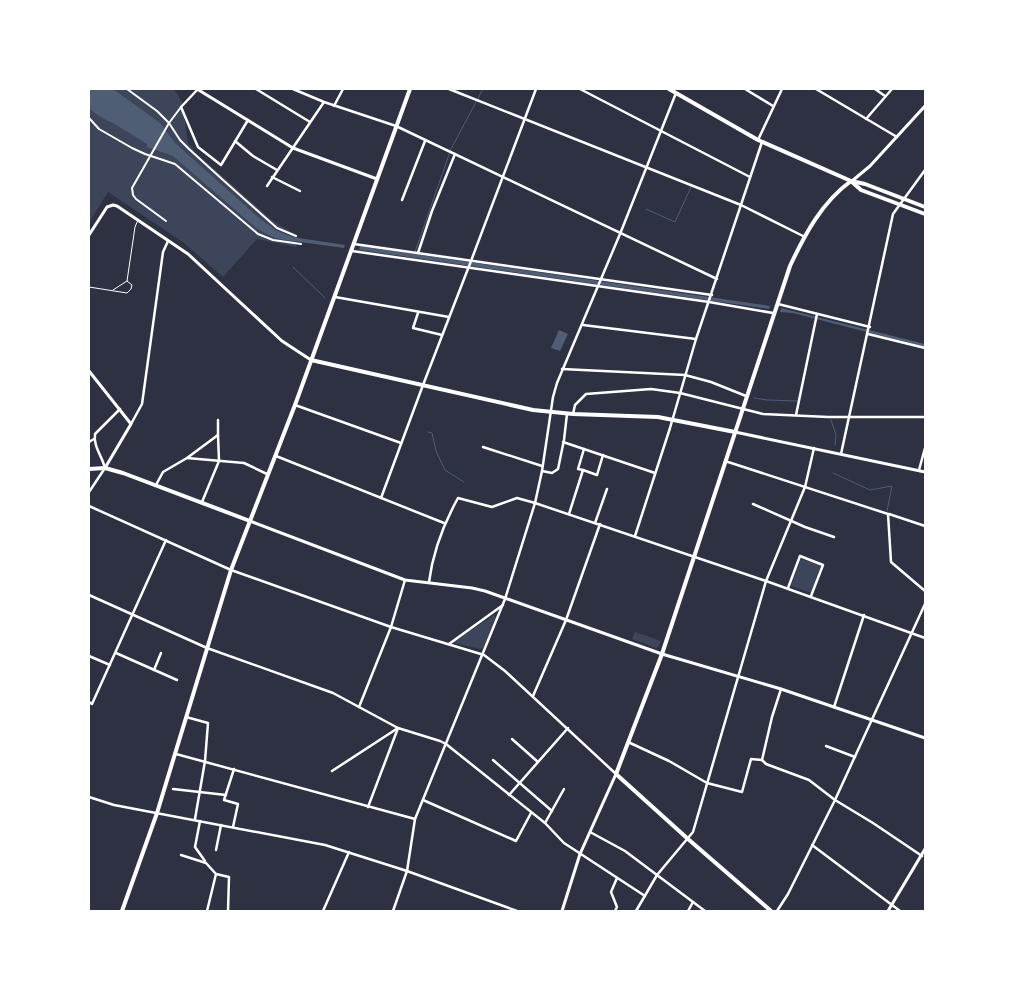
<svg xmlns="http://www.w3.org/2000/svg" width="1014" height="1000" viewBox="0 0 1014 1000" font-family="'IBM Plex Sans',sans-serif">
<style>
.green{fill:#3c4559}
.water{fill:#4f5d75}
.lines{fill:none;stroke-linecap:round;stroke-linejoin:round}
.stream{stroke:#4f5d75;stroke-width:1}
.service{stroke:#fff;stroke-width:1}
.pedestrian{stroke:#fff;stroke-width:2}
.minor{stroke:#fff;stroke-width:2.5}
.tertiary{stroke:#fff;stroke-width:3}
.secondary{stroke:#fff;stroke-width:3}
.primary{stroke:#fff;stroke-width:4}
</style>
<rect width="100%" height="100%" fill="#2d3142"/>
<g class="green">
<path d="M89 89H174L182 102 188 143 196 153 273 221 297 235 296 247 257 239 223 277 184 243 108 192 89 223Z"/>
<path d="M801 559 821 565 811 593 791 586Z"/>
<path d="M494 615 496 617 483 648 480 649 454 643V641Z"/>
<path d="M635 632 661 641 659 646 656 648 632 639Z"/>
</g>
<g class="water">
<path d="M89 89H113L152 117 161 124 175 143 259 218 277 231 292 237 345 245 344 248 285 240 275 238 265 233 256 228 173 156 147 147V144L113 123C108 122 92 112 89 108Z"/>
<path d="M360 246 770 306 769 309 359 250Z"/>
<path d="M781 308 925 344V347L793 313 780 312Z"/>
<path d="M559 330 568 334 560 351 551 348Z"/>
</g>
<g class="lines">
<g class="stream">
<path d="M646 209 675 222 691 187"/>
<path d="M415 252 451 149 483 89"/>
<path d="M293 267 325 298"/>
<path d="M754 398 767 400 797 401"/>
<path d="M831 420 836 435 835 445"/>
<path d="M428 432 432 433 436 451 445 470 464 482"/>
<path d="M833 473 870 490 892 486 887 511"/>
</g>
<g class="service">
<path d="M89 287 127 293 131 289 132 285 127 281 135 227 138 220"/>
<path d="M113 290 127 281"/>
</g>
<g class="pedestrian">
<path d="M127 89 157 111 169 123 180 140 189 149 223 180 277 228 296 236"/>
<path d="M89 118 99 129 132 148 145 154 175 164 258 234 273 240 301 244"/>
<path d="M166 221 136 199 133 195 132 188 169 123 181 107"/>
</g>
<g class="minor">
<path d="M198 89 181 107 198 147 221 165 248 120"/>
<path d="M256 89 310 122"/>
<path d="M293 89 324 102 396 126 717 279"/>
<path d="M449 89 741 205 805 237"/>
<path d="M580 89 750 177"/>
<path d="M745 89 773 106"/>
<path d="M816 89 897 137"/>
<path d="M875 89 885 96"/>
<path d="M334 106 343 89"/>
<path d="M866 119 892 89"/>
<path d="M758 140 782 89"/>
<path d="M235 141 253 156 277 170"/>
<path d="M272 177 300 191"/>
<path d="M267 186 324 102"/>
<path d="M402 200 425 141"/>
<path d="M354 244 712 295"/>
<path d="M352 251 709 302 773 313"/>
<path d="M418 253 432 211 455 154"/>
<path d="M335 297 449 317"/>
<path d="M778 304 870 327"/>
<path d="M418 313 413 328 442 335"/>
<path d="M583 325 696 339"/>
<path d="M868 334 925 348"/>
<path d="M562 369 685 375 711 382 746 396"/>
<path d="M295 405 401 443"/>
<path d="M573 414 575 405 586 394 651 389 680 393 763 414 828 417H925"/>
<path d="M796 415 817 314"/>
<path d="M131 424 142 404 163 252 168 241"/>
<path d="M218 435V420"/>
<path d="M89 442 94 439"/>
<path d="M563 442 655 473"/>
<path d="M483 447 542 466"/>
<path d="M841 454 893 214 925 170"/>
<path d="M276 456 444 523"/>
<path d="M187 458 244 463 267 474"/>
<path d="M725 461 888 514 891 562 925 591"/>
<path d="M583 470 578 469 584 449"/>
<path d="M919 470 925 448"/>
<path d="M542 471 552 473 558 469 564 440 567 414"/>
<path d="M156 485 163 472 187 458 218 435 219 461 202 502"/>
<path d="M89 492 105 468C102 456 93 446 95 434L120 409"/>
<path d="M381 498 423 385 471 261 536 89"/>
<path d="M753 504 805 527 834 537"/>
<path d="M89 506 231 570 391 627 484 655 505 671 616 774"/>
<path d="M569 514 583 470 597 475 603 455"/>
<path d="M889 514 925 526"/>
<path d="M595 523 607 489"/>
<path d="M635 536 670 428 696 339 762 142"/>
<path d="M429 582C433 551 443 525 458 498L492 507 517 498 535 503 766 581 925 638"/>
<path d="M788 588 800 556 823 565 811 596"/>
<path d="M89 595 207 648 333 693 398 728 368 807"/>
<path d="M449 644 503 605"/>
<path d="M116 653 177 680"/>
<path d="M89 656 110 665"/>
<path d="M154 670 161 653"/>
<path d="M781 689 772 717 762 760 766 764 809 780 835 800 873 823 922 856"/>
<path d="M533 696 566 620 600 524"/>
<path d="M89 702 92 704 166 540"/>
<path d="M359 707 391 627 405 580"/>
<path d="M834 707 864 615"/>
<path d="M186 717 208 723 205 761 195 819"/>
<path d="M512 739 538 762"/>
<path d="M628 742 669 761 707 783 742 792 751 759 762 760"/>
<path d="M826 746 855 757"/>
<path d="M176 754 415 819"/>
<path d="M493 760 552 811"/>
<path d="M332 771 398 728 440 741 446 744 545 823 564 843 645 896"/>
<path d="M173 789 226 795"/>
<path d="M509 795 568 728"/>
<path d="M89 797 114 805 325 845 407 871 517 911"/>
<path d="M423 800 516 841 531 813"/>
<path d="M200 821 195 847 205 861"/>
<path d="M545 823 564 789"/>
<path d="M233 827 238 804 224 800 234 769"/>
<path d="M590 832 625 851 705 911"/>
<path d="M812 845 900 911"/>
<path d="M216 850 221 825"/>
<path d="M181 855 206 863 216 874 229 877 228 911"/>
<path d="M207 911 216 874"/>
<path d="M323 911 349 852"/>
<path d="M393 911 407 871 415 819 505 599 535 503 542 471 553 397 557 383 620 234 676 93"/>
<path d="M615 911 617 907 611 892 617 878"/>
<path d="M636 911 657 875 693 832 766 581 805 487 814 448"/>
<path d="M688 911 693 902"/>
<path d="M777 911 788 894 835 800 925 604"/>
</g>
<g class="tertiary">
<path d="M197 89 293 148 377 179"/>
<path d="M852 181 870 166 925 106"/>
<path d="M89 235 107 207 113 205 117 206 188 254 282 341 311 360"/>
<path d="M89 371 131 424 105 468"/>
<path d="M250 521 405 580 472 588 485 591 662 654 781 689 925 738"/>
<path d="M562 911 580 854 616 774"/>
<path d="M888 911 925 849"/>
</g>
<path class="secondary" d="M735 432 925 472"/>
<g class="primary">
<path d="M669 89 758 140 851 181 865 184 925 207"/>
<path d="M851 181 861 190 925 214"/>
<path d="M311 360 533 410 573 414 658 417 735 432"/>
<path d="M89 469 105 468 123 473 250 521"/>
<path d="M122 911 157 813 231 570 295 405 410 89"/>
<path d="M771 911 688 839 616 774 662 654 790 266C805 234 822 202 851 181"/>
</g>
</g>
<rect width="1014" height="1000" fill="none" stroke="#ffffff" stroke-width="180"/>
</svg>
